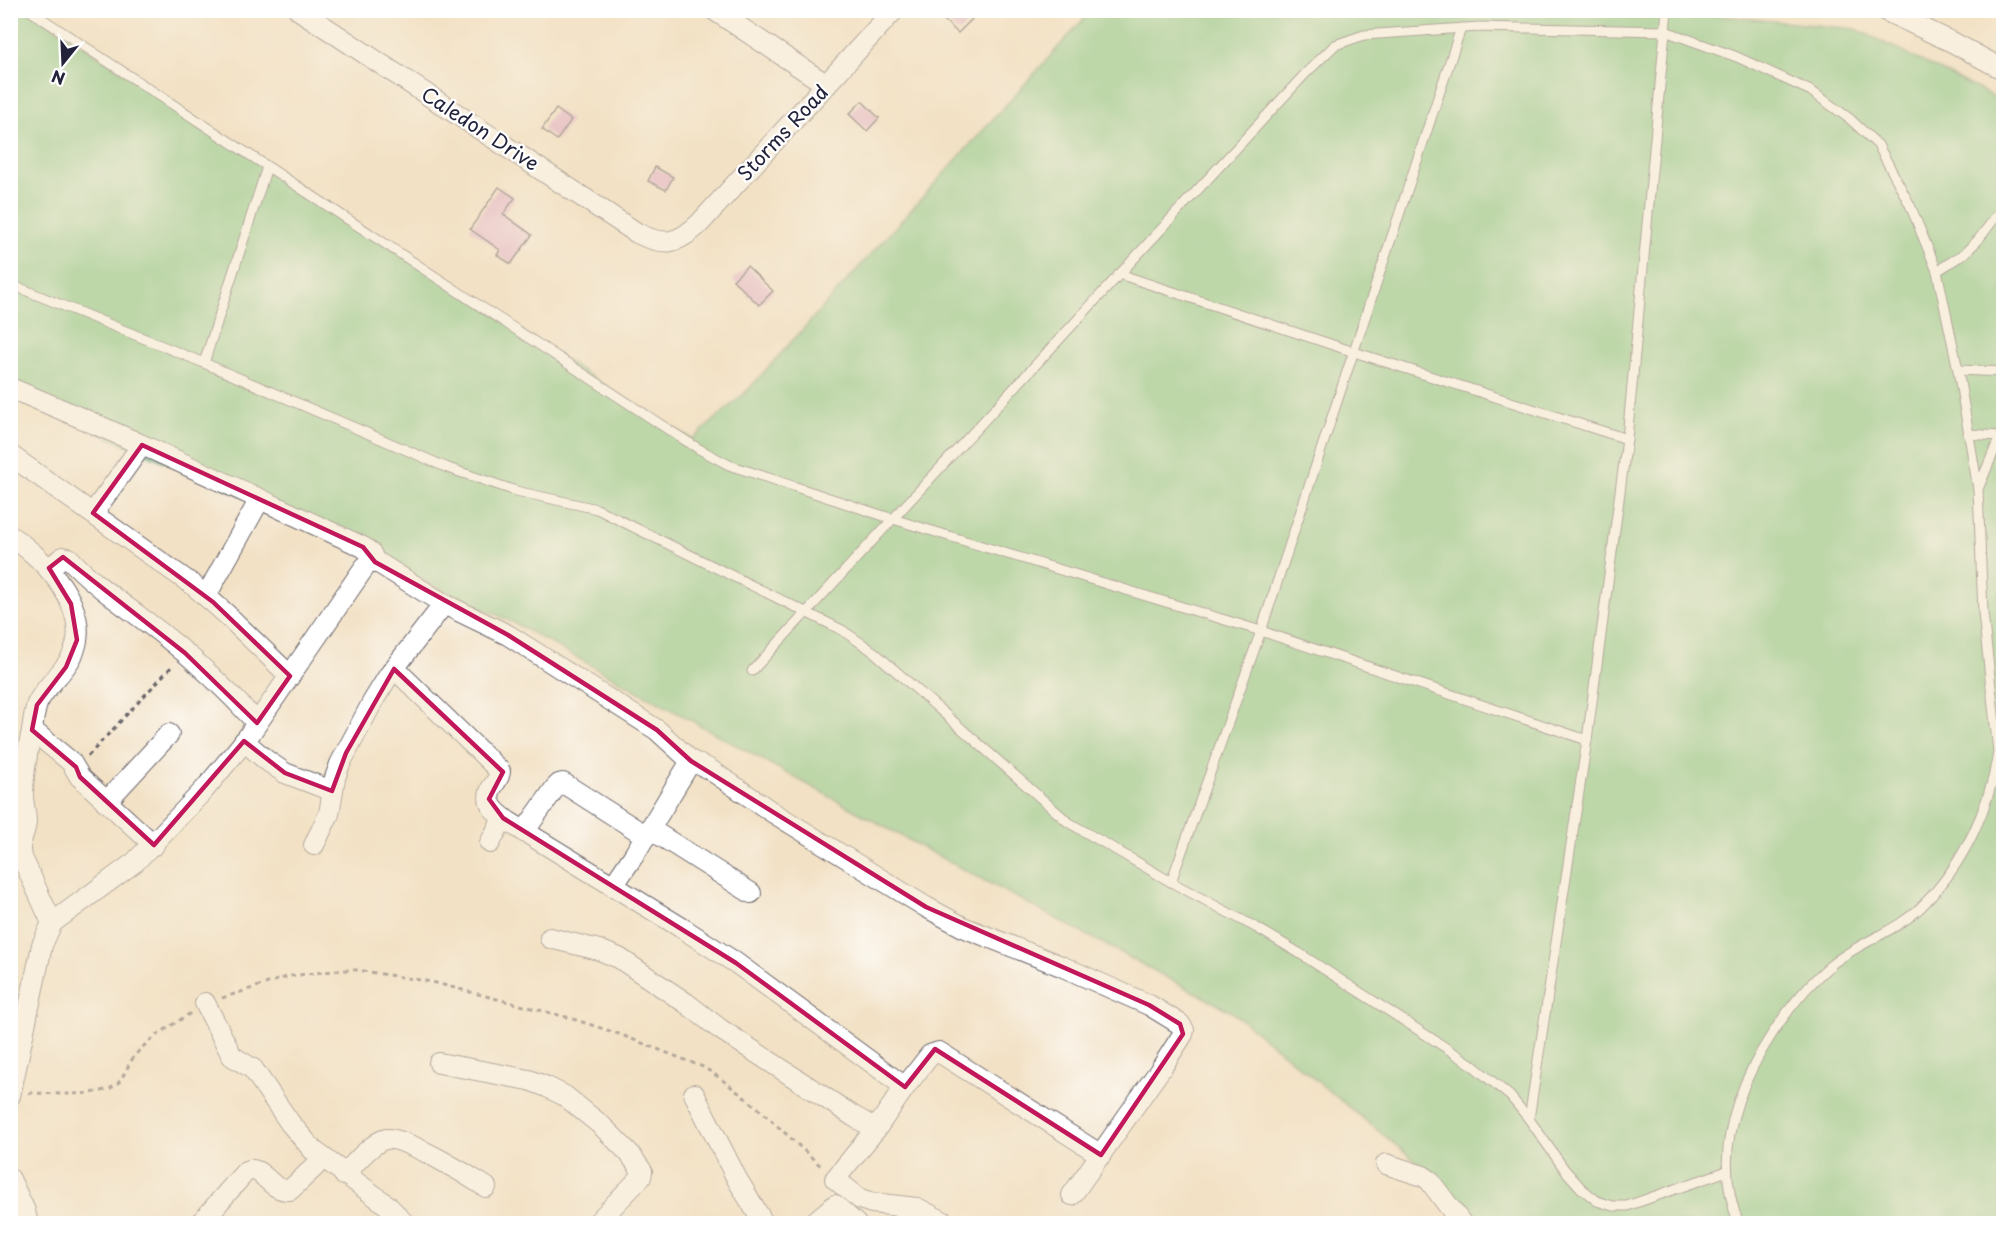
<svg xmlns="http://www.w3.org/2000/svg" width="2014" height="1234" viewBox="0 0 2014 1234" font-family="'Playpen Sans',sans-serif">
<style>
.green{fill:#7ec988;stroke:#507662;stroke-width:1.5}
.building{fill:#dea1c8}
.lines{fill:none;stroke-linecap:round;stroke-linejoin:round}
.service-casing{stroke:#6b656b;stroke-width:11}
.minor-casing{stroke:#6b656b;stroke-width:22}
.path{stroke:#6b656b;stroke-width:3;stroke-dasharray:4.5 4.5;stroke-linecap:butt}
.service{stroke:#fff;stroke-width:9}
.minor{stroke:#fff;stroke-width:20}
.marked{fill:none;stroke:#c2185b;stroke-width:4.5;stroke-linejoin:round}
.labels{text-anchor:middle;stroke-width:4.5;stroke-linejoin:round;paint-order:stroke}
.street-label{font-size:20px;fill:#22223b;stroke:#fff}
</style>
<rect width="100%" height="100%" fill="#fff"/>
<filter id="ink" filterUnits="userSpaceOnUse"><feTurbulence type="fractalNoise" baseFrequency=".0167" numOctaves="2"/><feDisplacementMap in="SourceGraphic" scale="12" xChannelSelector="R" yChannelSelector="G"/><feConvolveMatrix kernelMatrix="1 2 1 2 8 2 1 2 1" color-interpolation-filters="sRGB"/></filter>
<filter id="wash" filterUnits="userSpaceOnUse"><feTurbulence type="fractalNoise" baseFrequency=".008" numOctaves="4" result="noise"/><feDisplacementMap in="SourceGraphic" scale="24" xChannelSelector="R" yChannelSelector="G"/><feGaussianBlur stdDeviation="1.35" result="paint"/><feColorMatrix in="noise" values="0 0 0 0 0 0 0 0 0 0 0 0 0 0 0 0 0 1.4 0 .05"/><feComposite in="paint" operator="in"/></filter>
<g filter="url(#wash)">
<rect width="100%" height="100%" fill="#f2e1c5"/>
<path class="green" d="M10 11H30L659 421 693 439 746 392 1091 11H1671L1856 29 1996 98 2004 103 2003 1223H1461L1430 1173 1232 1012 925 849 514 623 199 476 11 397Z"/>
<g id="blocks">
<g class="building">
<path d="M933 10H962L972 19 958 33Z"/>
<path d="M862 101 879 118 867 131 849 114Z"/>
<path d="M556 109 571 120 557 140 542 129Z"/>
<path d="M655 167 673 177 666 190 648 181Z"/>
<path d="M499 187 515 198 503 214 532 235 511 264 497 255 500 250 470 229Z"/>
<path d="M747 266 773 291 759 305 733 280Z"/>
</g>
</g>
</g>
<g filter="url(#ink)">
<use href="#blocks" fill-opacity="0" stroke="#6b656b" stroke-width="1.5"/>
<g class="lines">
<defs>
<g id="service">
<path d="M29 10 669 430 699 449 729 465 893 519 1261 631 1587 740"/>
<path d="M1937 271 1965 253 1978 240 2004 206"/>
<path d="M1119 274 1354 352 1627 439"/>
<path d="M10 284 204 363 448 468 516 491 597 509 842 630 874 652 1068 822 1171 882 1257 928 1299 953 1471 1064 1510 1096 1529 1119 1565 1170 1581 1188 1597 1201 1613 1206H1627L1727 1171"/>
<path d="M204 363 267 167"/>
<path d="M1958 370 2004 372"/>
<path d="M1968 434 1999 436"/>
<path d="M1978 489 2004 427"/>
<path d="M752 671 1305 74 1335 45 1364 35 1479 27 1665 31 1737 57 1811 91 1850 119 1878 145 1910 205 1937 271 1958 370 1978 489 1983 613 1998 752C1990 808 1963 865 1923 905 1898 931 1859 942 1831 965 1808 984 1789 1008 1772 1034 1735 1091 1712 1157 1739 1224"/>
<path d="M1171 882 1261 631 1461 28"/>
<path d="M1529 1119 1587 740 1627 439 1667 10"/>
</g>
<g id="minor">
<path d="M299 10 637 233C665 247 678 244 700 223L894 10"/>
<path d="M714 10 827 85"/>
<path d="M1884 10 1954 43 2004 70"/>
<path d="M10 388C130 437 246 493 363 547L371 553 375 562"/>
<path d="M10 455 193 585 225 613 290 676"/>
<path d="M93 513 142 445"/>
<path d="M10 536C46 559 94 611 72 656 63 674 45 686 37 704 34 713 33 722 32 731 27 752 23 773 23 795 23 804 26 813 26 822 25 833 19 841 20 853L52 923"/>
<path d="M49 568 63 557 69 558C97 589 134 611 166 637 199 663 229 692 257 723"/>
<path d="M206 596 260 499"/>
<path d="M395 669 500 771C500 778 495 782 491 789 484 804 498 814 509 822L682 928 736 963 905 1087 930 1055 939 1052 1101 1155"/>
<path d="M32 730 71 762 80 777 154 845"/>
<path d="M244 741 266 760 285 773 332 791"/>
<path d="M106 802 169 734"/>
<path d="M650 829 751 893"/>
<path d="M524 832 555 788 559 784 563 783 646 836"/>
<path d="M490 843 503 818"/>
<path d="M314 845 329 814 335 778 340 764 373 701 389 675 444 604"/>
<path d="M613 886 634 855 691 761"/>
<path d="M550 938 599 950 619 958 686 1003 720 1029 853 1116 876 1129"/>
<path d="M205 1003 232 1056 253 1069 290 1123 313 1150 387 1205 405 1224"/>
<path d="M439 1063 529 1080 547 1087 565 1096 602 1126 629 1153 642 1171 641 1177 596 1224"/>
<path d="M905 1087 876 1129 835 1179 860 1199 872 1203 917 1208 948 1224"/>
<path d="M694 1094 737 1179 764 1224"/>
<path d="M10 1096 39 960 42 945 52 923 135 862 204 790 247 738 364 568C369 562 373 562 380 564L444 604 508 635 657 730 691 761 709 769 772 812 926 907 963 927 1061 966 1149 1005 1180 1024 1184 1030 1183 1034 1162 1067 1072 1195"/>
<path d="M1386 1164 1423 1176 1429 1180 1462 1224"/>
<path d="M344 1175C353 1165 374 1141 386 1139 404 1136 469 1176 486 1187"/>
<path d="M10 1179 25 1211 28 1224"/>
<path d="M200 1224 246 1171C263 1164 269 1192 290 1190L323 1159"/>
<path d="M812 1224 835 1205 856 1224"/>
</g>
</defs>
<use href="#service" class="service-casing"/>
<use href="#minor" class="minor-casing"/>
<g class="path">
<path d="M88 756 173 665"/>
<path d="M222 998 290 976 341 970H357L432 982 570 1018 619 1034 703 1067 720 1078 758 1108 823 1168"/>
<path d="M29 1093C50 1093 99 1098 116 1085 125 1077 128 1063 136 1054 151 1037 173 1025 192 1012"/>
</g>
<use href="#service" class="service"/>
<use href="#minor" class="minor"/>
</g>
</g>
<path d="M0 0H2014V1234H0ZM142 445 363 547 375 562 508 635 657 730 691 761 926 907 1149 1005 1180 1024 1183 1034 1101 1155 935 1049 905 1087 736 963 503 818 489 799 503 772 394 669 346 753 332 791 285 773 244 741 154 845 80 777 76 767 32 730 37 705 66 667 77 640 71 604 49 568 63 557 185 653 257 723 290 676 213 602 93 513Z" fill="#f2e1c5" fill-opacity=".55" fill-rule="evenodd"/>
<path class="marked" d="M142 445 363 547 375 562 508 635 657 730 691 761 926 907 1149 1005 1180 1024 1183 1034 1101 1155 935 1049 905 1087 736 963 503 818 489 799 503 772 394 669 346 753 332 791 285 773 244 741 154 845 80 777 76 767 32 730 37 705 66 667 77 640 71 604 49 568 63 557 185 653 257 723 290 676 213 602 93 513Z"/>
<g class="labels">
<g class="street-label">
<text transform="translate(480 129) rotate(33)" y="7">Caledon Drive</text>
<text transform="translate(783 133) rotate(-47)" y="7">Storms Road</text>
</g>
</g>
<rect width="2014" height="1234" fill="none" stroke="#fff" stroke-width="36"/>
<g transform="translate(63 63) rotate(198)" stroke="#ffffff" stroke-width="4.5" paint-order="stroke">
<path d="M0-4.5L10 22L0 15L-10 22Z" fill="#22223b"/>
<text y="-9" font-size="16" font-weight="bold" text-anchor="middle" fill="#22223b">N</text>
</g>
</svg>
